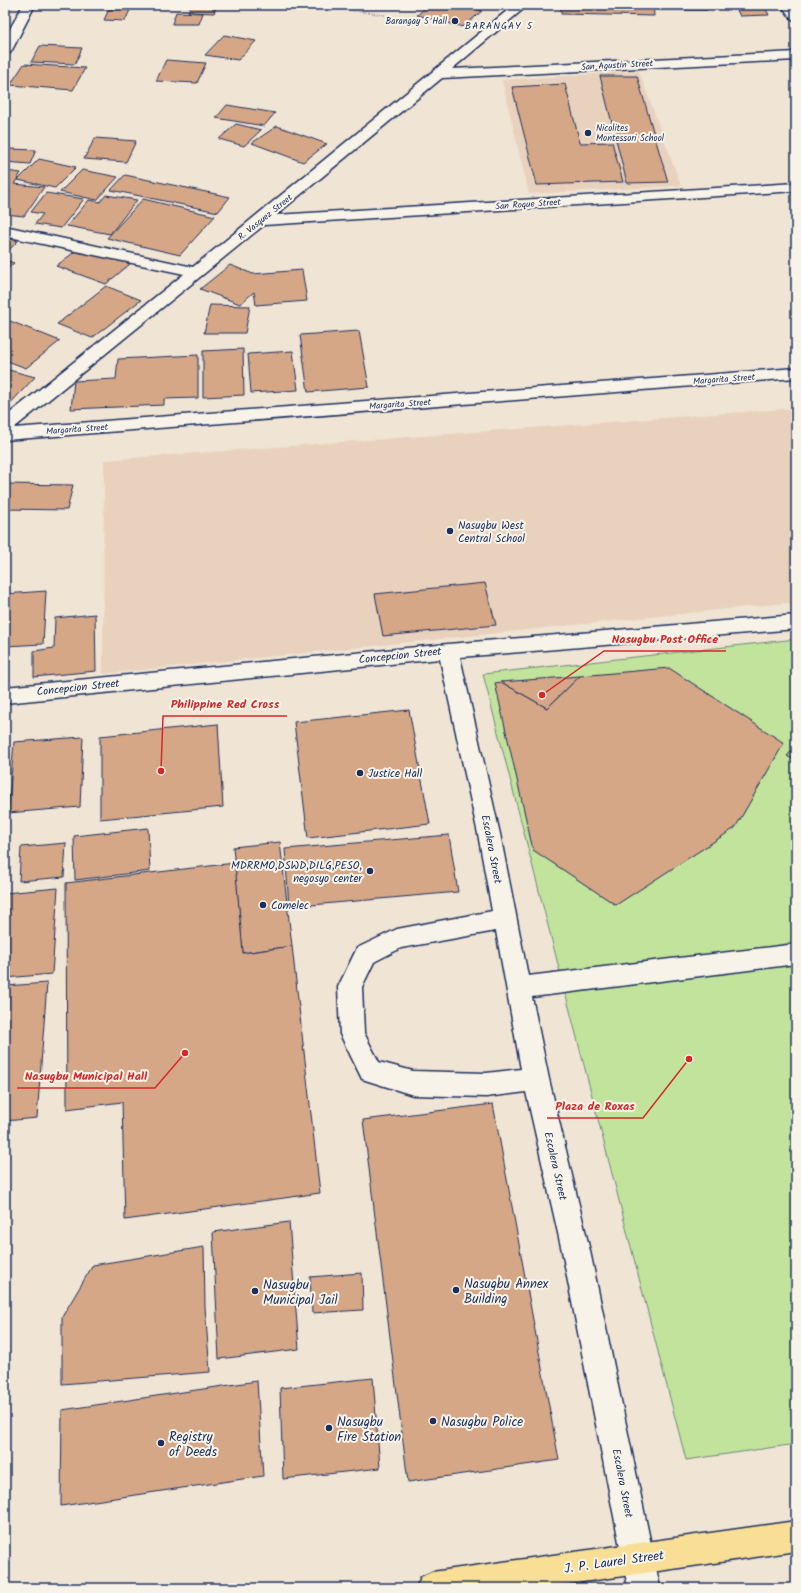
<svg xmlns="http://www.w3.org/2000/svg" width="801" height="1593" viewBox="0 0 801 1593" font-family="Kalam,sans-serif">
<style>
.built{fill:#e8d2be}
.green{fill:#c2e39c;stroke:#6e897d}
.building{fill:#d5a787;stroke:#1b2f5e}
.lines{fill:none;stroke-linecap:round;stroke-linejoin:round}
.minor-casing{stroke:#1b2f5e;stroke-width:3}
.major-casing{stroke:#1b2f5e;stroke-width:3}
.path{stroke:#1b2f5e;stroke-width:1.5;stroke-dasharray:0.5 2;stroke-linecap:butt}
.minor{fill:#f7f3e8;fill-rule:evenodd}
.major{fill:#f9df96;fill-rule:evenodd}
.poi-dot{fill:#1b2f5e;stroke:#f7f3e8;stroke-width:1.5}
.labels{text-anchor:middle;stroke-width:4;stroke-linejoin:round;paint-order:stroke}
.far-poi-label{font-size:9px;fill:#1b2f5e;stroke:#f7f3e8;text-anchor:end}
.far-street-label{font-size:9px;fill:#1b2f5e;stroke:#f7f3e8}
.far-neighbourhood-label{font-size:10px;letter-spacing:1px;fill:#1b2f5e;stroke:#f7f3e8}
.poi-label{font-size:11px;fill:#1b2f5e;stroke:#f7f3e8;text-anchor:start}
.street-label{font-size:11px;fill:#1b2f5e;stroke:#f7f3e8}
.near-poi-label{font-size:13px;fill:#1b2f5e;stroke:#f7f3e8;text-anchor:start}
.near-street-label{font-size:13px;fill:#1b2f5e;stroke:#f7f3e8}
.leader{fill:none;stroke:#d62828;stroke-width:1.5}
.callout-dot{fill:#d62828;stroke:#f7f3e8;stroke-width:1.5}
.callout-label{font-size:12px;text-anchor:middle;font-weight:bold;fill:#d62828;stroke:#f7f3e8;stroke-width:4;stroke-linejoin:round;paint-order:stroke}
</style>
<rect width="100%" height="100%" fill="#f0e4d5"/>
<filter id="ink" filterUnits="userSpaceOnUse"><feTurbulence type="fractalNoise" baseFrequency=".025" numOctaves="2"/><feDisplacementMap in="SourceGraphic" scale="8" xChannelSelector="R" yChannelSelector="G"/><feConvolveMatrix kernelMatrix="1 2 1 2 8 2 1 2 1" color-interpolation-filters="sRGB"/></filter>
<g filter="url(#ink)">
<g class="built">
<path d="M639 71 681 186 529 194 502 80Z"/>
<path d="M796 408V602L103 674 104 460Z"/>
</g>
<path class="green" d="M796 639V1444L686 1460 483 674Z"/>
<g class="building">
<path d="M106 5H139L136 9 105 7Z"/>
<path d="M191 5H217L214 13 188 12Z"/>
<path d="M429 5H459L482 11 463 27 417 15Z"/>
<path d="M561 5H653L654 16 561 14Z"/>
<path d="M658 5H705L707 10H660Z"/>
<path d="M734 5H764L769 15 740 16Z"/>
<path d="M109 9 130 10 125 21 104 20Z"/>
<path d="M176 12 203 13 199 24H172Z"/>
<path d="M224 35 256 41 238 60 205 55Z"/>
<path d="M40 46 82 48 75 64 31 62Z"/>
<path d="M166 60 206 63 197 83 156 81Z"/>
<path d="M24 64 85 68 73 90 10 85Z"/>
<path d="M600 76H637L668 182 627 183Z"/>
<path d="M565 84 580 143 612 142 623 182 537 185 512 87Z"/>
<path d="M227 105 275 113 264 126 216 118Z"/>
<path d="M236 124 261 130 244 146 219 139Z"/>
<path d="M277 126 327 144 303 162 252 143Z"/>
<path d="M95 138 136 141 126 162 84 159Z"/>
<path d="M10 149 36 150 30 164 5 162Z"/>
<path d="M39 159 76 167 55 188 18 180Z"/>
<path d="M82 170 118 177 97 200 60 192Z"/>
<path d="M6 171 21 173 14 184 44 187 24 216 5 214Z"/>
<path d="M125 175 230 197 218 212 111 190Z"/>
<path d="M46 193 84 199 61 228 35 224 43 214 31 212Z"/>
<path d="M106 195 137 200 110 234 67 226 89 200 100 202Z"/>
<path d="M143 199 215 216 180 255 107 238Z"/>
<path d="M5 238 18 241 5 254Z"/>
<path d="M81 247 130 264 106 284 56 266Z"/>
<path d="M5 260 14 263 5 271Z"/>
<path d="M230 265 253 274 302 270 307 301 256 305 254 292 240 304 200 289Z"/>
<path d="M106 286 141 300 92 338 57 324Z"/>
<path d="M210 305 250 306 245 333H204Z"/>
<path d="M5 319 60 341 26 368 5 360Z"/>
<path d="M359 331 369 387 308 392 300 335Z"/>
<path d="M243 349 244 395 203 397V351Z"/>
<path d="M293 351 298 390 251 393 248 354Z"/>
<path d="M198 355V398L164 399V405L71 409 74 381 116 379 118 359Z"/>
<path d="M5 369 35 377 5 409Z"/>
<path d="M5 484 73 485 67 510 5 509Z"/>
<path d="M485 583 496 625 383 636 375 594Z"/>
<path d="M46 591 43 644 5 646V594Z"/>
<path d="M95 614 96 671 34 677V651L54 648 55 618Z"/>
<path d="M669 668 784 743 735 828 616 905 533 850 495 683 501 682 547 708 580 676Z"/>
<path d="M580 676 547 708 501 682Z"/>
<path d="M409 710 430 824 308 838 294 722Z"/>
<path d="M218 724 223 807 100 819V736Z"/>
<path d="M83 737 80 807 8 813 14 742Z"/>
<path d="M796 746V761L787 756Z"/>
<path d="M148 828 150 871 75 880 74 836Z"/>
<path d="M449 835 458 892 289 907 285 849Z"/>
<path d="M280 842 292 946 243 953 233 847Z"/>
<path d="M66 843 64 877 19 881 21 847Z"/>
<path d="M235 863 243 953 292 946 320 1193 125 1220 122 1102 67 1109 66 883Z"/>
<path d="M58 888 52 974 5 978V893Z"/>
<path d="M47 983 37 1118 5 1121V986Z"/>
<path d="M493 1104 559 1460 408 1482 363 1120Z"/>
<path d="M289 1222 299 1349 219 1359 213 1232Z"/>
<path d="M204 1247 205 1307 210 1372 62 1384V1317L93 1265Z"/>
<path d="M362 1273 363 1310 312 1313 310 1277Z"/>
<path d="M373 1378 380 1468 283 1479 280 1388Z"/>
<path d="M257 1381 263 1476 61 1506 62 1410Z"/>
</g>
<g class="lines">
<defs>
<g id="minor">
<path d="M23 5H35L12 50 10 53 5 54V38Z"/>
<path d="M514 5H528L452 69 796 52V60L442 78 276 215 796 183V191L264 225 14 428 796 368V378L5 440V417L184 274 5 236V226L193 267Z"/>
<path d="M781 5H794L796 8V20L792 19Z"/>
<path d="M796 615V629L460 657 500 834 528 976 796 944V964L532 997 549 1079 590 1251 660 1588H628L562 1251 526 1092 486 1097 413 1095 362 1079 340 1034 338 987 357 948 397 929 492 911 478 834 440 659 5 703V687L448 644ZM496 931 521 1069 486 1073 413 1071 379 1062 364 1033 362 987 374 962 401 948Z"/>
</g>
<path id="major" d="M796 1521V1551L541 1588H416L421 1577 432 1572Z"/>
</defs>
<use href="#minor" class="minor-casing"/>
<use href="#major" class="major-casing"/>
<path class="path" d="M310 5 385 15"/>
<use href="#minor" class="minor"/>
<use href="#major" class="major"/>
</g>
</g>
<g class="poi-dot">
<circle cx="455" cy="21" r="4"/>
<circle cx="588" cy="133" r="4"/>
<circle cx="450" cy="531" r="4"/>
<circle cx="360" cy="773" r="4"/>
<circle cx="370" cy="871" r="4"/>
<circle cx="263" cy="905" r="4"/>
<circle cx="456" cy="1290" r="4"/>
<circle cx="255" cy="1291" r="4"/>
<circle cx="433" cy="1421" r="4"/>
<circle cx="329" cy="1428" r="4"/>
<circle cx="161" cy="1443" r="4"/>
</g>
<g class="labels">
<g class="far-poi-label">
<text x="447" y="24">Barangay 5 Hall</text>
<text x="596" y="131" text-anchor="start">Nicolites<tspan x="596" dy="10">Montessori School</tspan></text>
</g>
<g class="far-street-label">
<text transform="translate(617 65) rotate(-3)" y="3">San Agustin Street</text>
<text transform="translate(528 204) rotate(-4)" y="3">San Roque Street</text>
<text transform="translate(265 217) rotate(-39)" y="3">R. Vasquez Street</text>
<text transform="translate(724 379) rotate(-4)" y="3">Margarita Street</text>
<text transform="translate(400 404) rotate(-4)" y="3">Margarita Street</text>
<text transform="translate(77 429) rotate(-4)" y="3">Margarita Street</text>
</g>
<g class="far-neighbourhood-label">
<text x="499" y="29">BARANGAY 5</text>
</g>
<g class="poi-label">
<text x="458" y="529">Nasugbu West<tspan x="458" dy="13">Central School</tspan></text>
<text x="368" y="777">Justice Hall</text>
<text x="362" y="869" text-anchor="end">MDRRMO,DSWD,DILG,PESO,<tspan x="362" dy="13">negosyo center</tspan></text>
<text x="271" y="909">Comelec</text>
</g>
<g class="street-label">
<text transform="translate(400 655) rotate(-6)" y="4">Concepcion Street</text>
<text transform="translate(78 687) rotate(-6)" y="4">Concepcion Street</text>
<text transform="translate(492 849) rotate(79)" y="4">Escalera Street</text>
<text transform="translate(556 1166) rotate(77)" y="4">Escalera Street</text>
<text transform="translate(623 1483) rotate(79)" y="4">Escalera Street</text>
</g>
<g class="near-poi-label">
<text x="464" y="1288">Nasugbu Annex<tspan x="464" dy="15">Building</tspan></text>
<text x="263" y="1289">Nasugbu<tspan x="263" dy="15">Municipal Jail</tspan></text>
<text x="337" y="1426">Nasugbu<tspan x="337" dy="15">Fire Station</tspan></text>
<text x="441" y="1426">Nasugbu Police</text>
<text x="169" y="1441">Registry<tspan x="169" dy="15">of Deeds</tspan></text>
</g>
<g class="near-street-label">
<text transform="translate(614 1561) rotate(-8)" y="5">J. P. Laurel Street</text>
</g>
</g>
<path class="leader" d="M542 695L604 651H726M161 771L163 716H287M185 1053L155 1088H17M689 1059L643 1118H547"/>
<g class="callout-dot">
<circle cx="542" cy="695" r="4"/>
<circle cx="161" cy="771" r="4"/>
<circle cx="185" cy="1053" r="4"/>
<circle cx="689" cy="1059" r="4"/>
</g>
<g class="callout-label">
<text x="665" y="643">Nasugbu Post Office</text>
<text x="225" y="708">Philippine Red Cross</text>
<text x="86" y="1080">Nasugbu Municipal Hall</text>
<text x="595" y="1110">Plaza de Roxas</text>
</g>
<rect width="801" height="1593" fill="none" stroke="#f7f3e8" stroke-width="20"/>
<rect x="10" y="10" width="781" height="1573" fill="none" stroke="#1b2f5e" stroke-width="1.5" filter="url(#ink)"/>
</svg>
